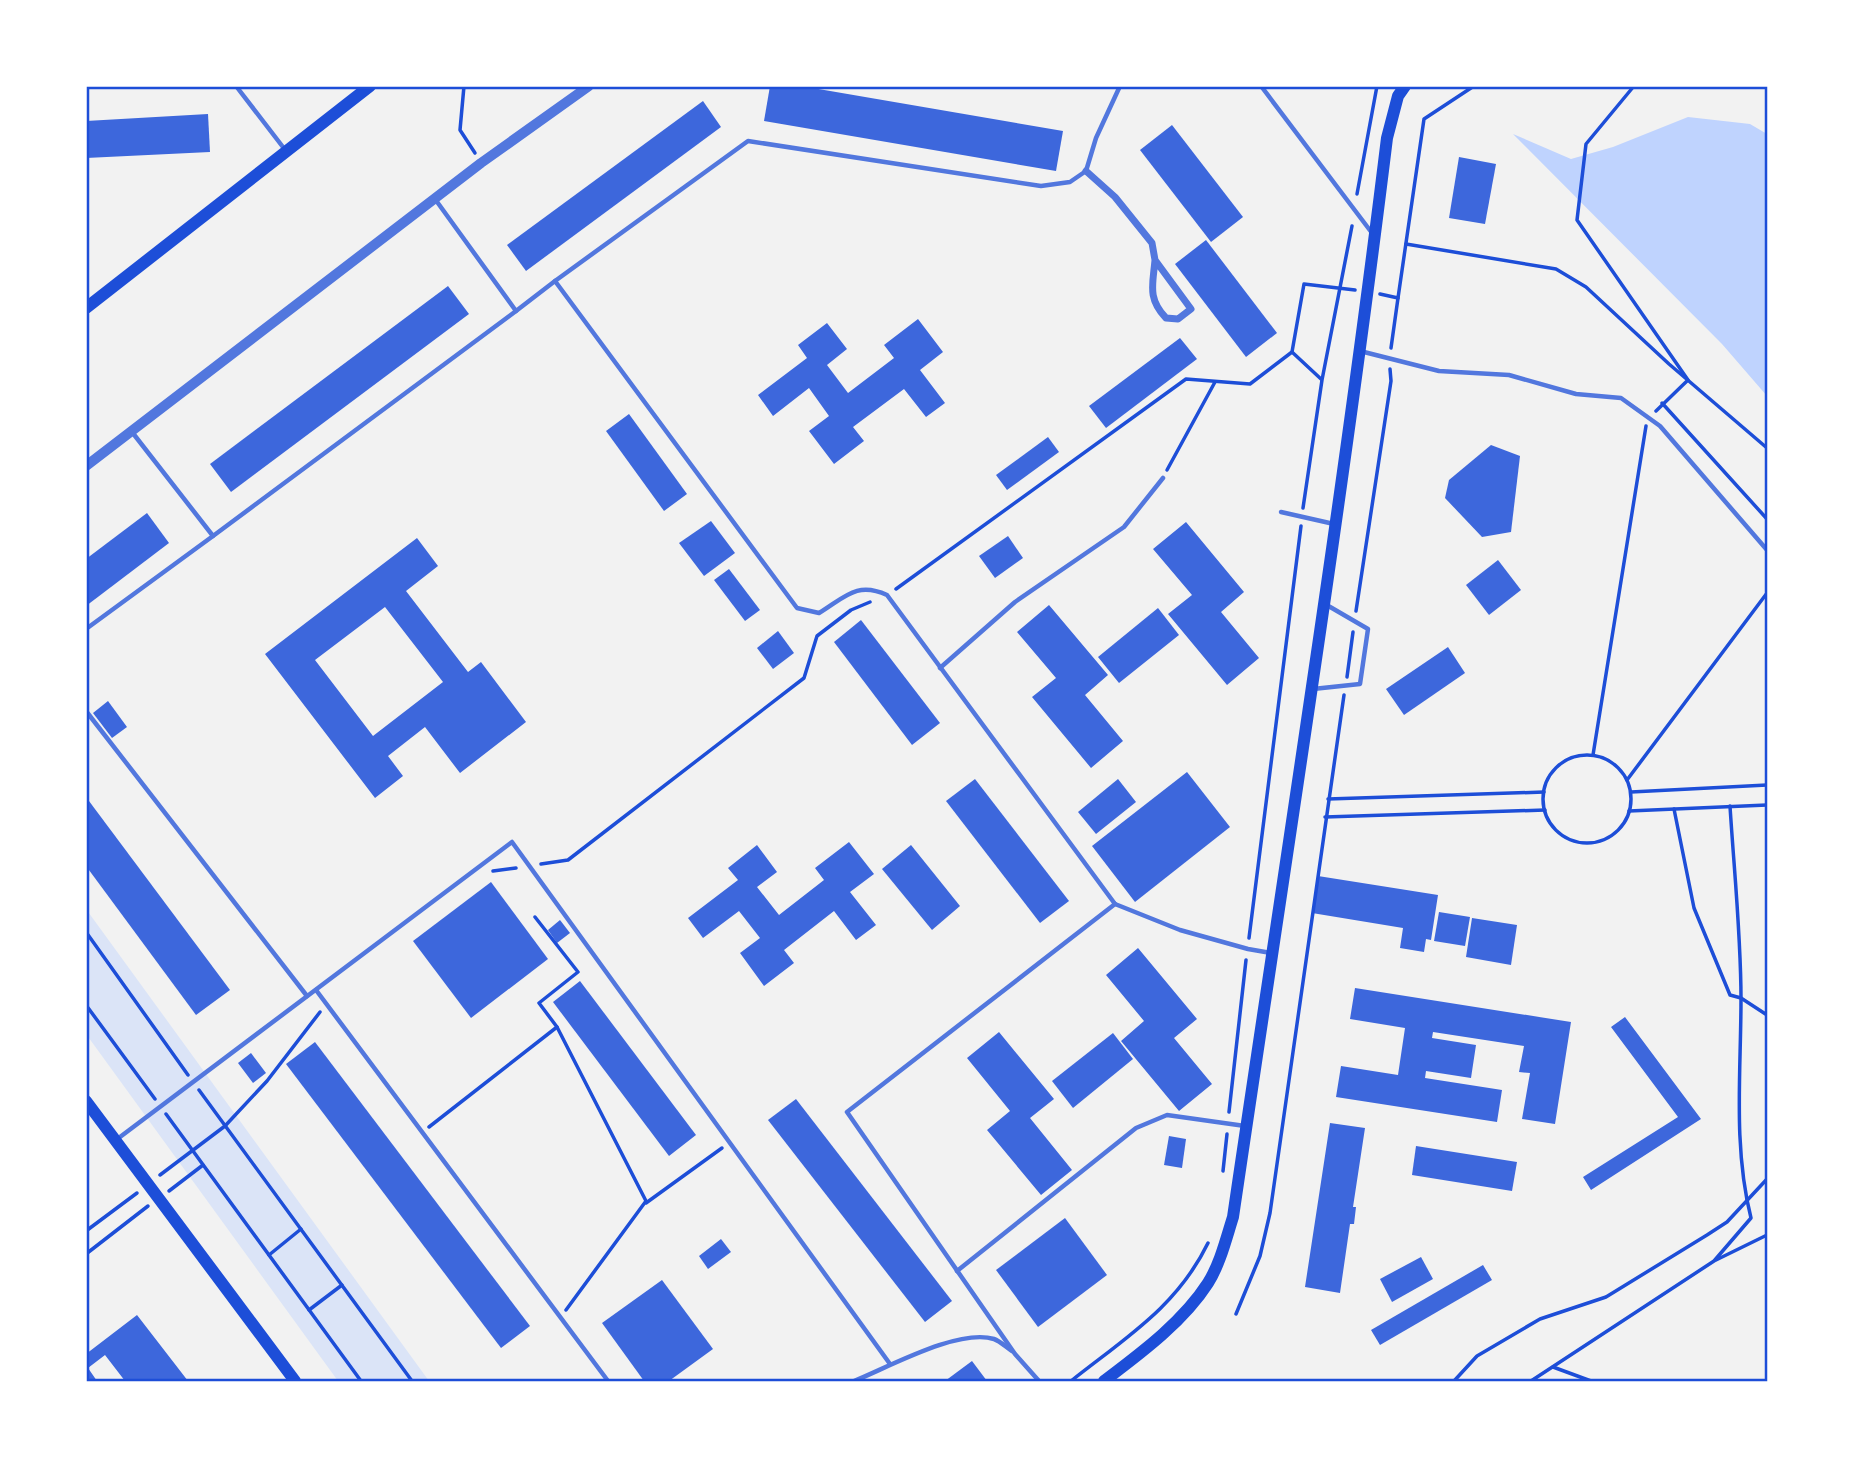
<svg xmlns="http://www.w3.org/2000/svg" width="1853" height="1467" viewBox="0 0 1853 1467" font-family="'Noto Sans',sans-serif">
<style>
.green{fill:#dbe4f7}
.water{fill:#bfd3fe}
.building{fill:#3d67dc;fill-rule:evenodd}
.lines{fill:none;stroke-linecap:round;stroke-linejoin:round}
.path{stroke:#1d4ed8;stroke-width:3.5}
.service{stroke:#5277de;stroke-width:4.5}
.minor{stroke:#5277de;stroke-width:7}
.tertiary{stroke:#5277de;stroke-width:10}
.secondary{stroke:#1d4ed8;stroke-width:12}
.primary{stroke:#1d4ed8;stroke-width:12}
.neatline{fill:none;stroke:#1d4ed8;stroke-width:2.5}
</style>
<rect width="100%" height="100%" fill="#f2f2f2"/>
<path class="green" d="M86 909 429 1381H338L86 1034Z"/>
<path class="water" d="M1688 117 1750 124 1767 134V396L1722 344 1513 134 1571 159 1613 147Z"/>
<g class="building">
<path d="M770 86H801L1063 131 1056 171 764 121Z"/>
<path d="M703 101 721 127 526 271 507 245Z"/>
<path d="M208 114 210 152 86 158V121Z"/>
<path d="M1172 125 1243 217 1211 242 1140 150Z"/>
<path d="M1459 157 1496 164 1485 224 1449 218Z"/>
<path d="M1206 240 1277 333 1246 357 1175 264Z"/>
<path d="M448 286 469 314 231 492 210 464Z"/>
<path d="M918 319 943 352 920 370 945 403 926 417 904 389 853 427 864 441 834 464 809 431 829 416 809 388 773 416 758 395 807 358 798 345 827 323 847 349 827 365 848 393 894 358 884 345Z"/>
<path d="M1180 338 1197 359 1106 428 1089 406Z"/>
<path d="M629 414 687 494 664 511 606 431Z"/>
<path d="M1048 437 1059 452 1007 490 996 475Z"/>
<path d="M1491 445 1520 456 1511 532 1482 537 1445 498 1449 480Z"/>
<path d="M147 513 169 543 86 606V559Z"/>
<path d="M711 521 735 553 704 576 679 543Z"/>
<path d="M1186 522 1244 592 1221 612 1259 658 1227 685 1168 614 1192 595 1153 549Z"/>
<path d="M1008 536 1023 558 995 578 979 556Z"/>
<path d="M417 538 438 566 406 591 468 672 481 662 526 722 460 773 425 727 388 756 403 776 375 798 265 654ZM385 607 443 682 373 736 315 660Z"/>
<path d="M1498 560 1521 590 1489 615 1466 585Z"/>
<path d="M729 569 760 610 745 621 714 580Z"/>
<path d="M1049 605 1108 675 1085 695 1123 741 1091 768 1032 697 1056 678 1017 632Z"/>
<path d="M1158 608 1179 635 1119 683 1098 657Z"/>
<path d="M861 620 940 723 912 745 834 642Z"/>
<path d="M778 631 794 653 773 669 757 648Z"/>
<path d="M1448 647 1465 673 1404 715 1386 689Z"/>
<path d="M108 701 127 727 112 738 93 713Z"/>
<path d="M1187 772 1230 827 1135 902 1092 846Z"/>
<path d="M975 779 1069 901 1040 923 946 801Z"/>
<path d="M1118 779 1136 802 1096 834 1078 812Z"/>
<path d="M86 797 230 990 196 1015 86 866Z"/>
<path d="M849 842 874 874 850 892 876 925 856 940 834 911 784 950 794 963 764 986 740 953 760 938 739 911 703 938 688 918 738 880 728 868 757 845 777 872 757 887 779 915 824 880 815 868Z"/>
<path d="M911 845 960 906 932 930 882 869Z"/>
<path d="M1318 876 1438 895 1431 940 1426 939 1424 952 1400 948 1403 928 1312 913Z"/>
<path d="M491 882 548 959 471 1018 413 941Z"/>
<path d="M1439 912 1470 917 1465 946 1434 941Z"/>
<path d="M1472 918 1517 925 1511 965 1466 957Z"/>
<path d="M560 920 570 933 557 943 548 930Z"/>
<path d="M1138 948 1197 1019 1174 1038 1212 1084 1179 1111 1121 1041 1144 1021 1106 975Z"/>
<path d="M580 981 696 1135 669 1156 553 1002Z"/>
<path d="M1355 988 1571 1022 1555 1124 1522 1119 1530 1073 1519 1072 1524 1046 1433 1032 1432 1038 1476 1045 1471 1078 1426 1071 1425 1078 1502 1090 1497 1122 1336 1097 1341 1066 1398 1075 1405 1028 1350 1019Z"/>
<path d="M1625 1017 1701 1119 1591 1190 1583 1177 1678 1117 1611 1027Z"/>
<path d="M999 1032 1054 1099 1030 1118 1072 1170 1041 1195 987 1130 1010 1111 967 1058Z"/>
<path d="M1113 1033 1133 1059 1073 1108 1052 1081Z"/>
<path d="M315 1042 530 1326 501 1348 286 1064Z"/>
<path d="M251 1053 266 1073 253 1083 238 1063Z"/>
<path d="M796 1099 952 1301 925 1322 768 1120Z"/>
<path d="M1330 1123 1365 1128 1353 1207H1356L1354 1224H1350L1340 1293 1305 1287Z"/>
<path d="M1169 1136 1186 1139 1182 1168 1164 1165Z"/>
<path d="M1416 1146 1517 1162 1512 1191 1412 1175Z"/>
<path d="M1065 1218 1107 1275 1038 1327 996 1270Z"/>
<path d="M721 1239 731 1252 708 1269 699 1256Z"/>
<path d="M1421 1257 1433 1279 1392 1302 1380 1279Z"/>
<path d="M1483 1265 1492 1280 1380 1345 1371 1330Z"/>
<path d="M662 1280 713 1349 669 1381H644L602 1323Z"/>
<path d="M137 1315 188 1381H125L105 1355 88 1368 97 1381H86V1354Z"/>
<path d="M972 1361 987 1381H945Z"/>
</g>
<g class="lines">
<g class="path">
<path d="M464 86 460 130 475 153"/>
<path d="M1634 86 1586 144 1577 220 1688 380 1656 411"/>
<path d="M1357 194 1377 86"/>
<path d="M1406 244 1556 269 1586 287 1669 364 1767 448"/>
<path d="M1380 294 1398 298 1424 119 1474 86"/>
<path d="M1391 348 1398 298"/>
<path d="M1292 352 1321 379"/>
<path d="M1662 403 1767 519"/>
<path d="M1167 470 1215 382"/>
<path d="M1303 508 1322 380 1352 226"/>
<path d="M896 589 1186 379 1250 384 1292 352 1304 284 1355 290"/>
<path d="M1356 611 1391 381 1390 369"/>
<path d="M1347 677 1353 632"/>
<path d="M1593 755 1646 426"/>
<circle cx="1587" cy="799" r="44"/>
<path d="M1627 780 1767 593"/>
<path d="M1631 792 1767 785"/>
<path d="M1328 799 1544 792"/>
<path d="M1674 809 1694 908 1730 995 1741 998 1767 1015"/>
<path d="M1629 811 1767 805"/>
<path d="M1325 817 1545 810"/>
<path d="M541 864 568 860 804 678 817 636 851 610 870 602"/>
<path d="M493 871 516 868"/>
<path d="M86 932 188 1075"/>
<path d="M1249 938 1301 526"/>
<path d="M86 1005 155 1099"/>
<path d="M557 1027 646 1201 566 1310"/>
<path d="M199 1090 412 1381"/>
<path d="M1229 1112 1246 960"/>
<path d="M166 1114 361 1381"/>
<path d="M429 1127 557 1027 539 1003 578 972 535 917"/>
<path d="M1223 1171 1227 1134"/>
<path d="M160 1175 225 1126 267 1081 320 1012"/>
<path d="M169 1191 203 1165"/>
<path d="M646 1203 722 1148"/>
<path d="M86 1231 137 1193"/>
<path d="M86 1254 148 1206"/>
<path d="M269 1255 301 1229"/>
<path d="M1716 1260 1767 1235"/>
<path d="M309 1310 342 1285"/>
<path d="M1236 1314 1260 1256 1270 1213 1344 695"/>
<path d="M1553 1367 1591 1381"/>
<path d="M1071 1381C1125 1338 1177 1307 1208 1243"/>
<path d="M1454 1381 1477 1356 1540 1319 1606 1297 1707 1235 1727 1222 1767 1179"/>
<path d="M1531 1381 1714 1261 1751 1218C1733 1146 1741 1073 1741 999 1741 935 1734 870 1730 806"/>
</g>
<g class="service">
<path d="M236 86 286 151"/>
<path d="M1261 86 1372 233"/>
<path d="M435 199 516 311 555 281 797 608 819 613C845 597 857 581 887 595L1115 904 1180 930 1248 949 1271 953"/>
<path d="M555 281 748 141 1041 186 1070 182 1086 171 1096 138 1120 86"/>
<path d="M1360 351 1439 371 1509 375 1576 394 1621 398 1660 426 1767 550"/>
<path d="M132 432 213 536 516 311"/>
<path d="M1281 512 1334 524"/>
<path d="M86 629 213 536"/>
<path d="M940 668 1015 602 1124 527 1163 478"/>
<path d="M1313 689 1360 684 1368 629 1325 604"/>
<path d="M86 711 307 996"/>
<path d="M316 990 608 1381"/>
<path d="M116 1140 512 842 890 1364"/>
<path d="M957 1271 1136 1128 1167 1115 1245 1126"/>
<path d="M854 1381C887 1368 958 1328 994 1339 1000 1341 1007 1348 1012 1351"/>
<path d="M1039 1381 1015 1354 847 1112 1115 904"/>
</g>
<path class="minor" d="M1086 171 1115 197 1152 243 1155 260 1191 309 1178 319 1166 318C1147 298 1153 284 1155 260"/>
<path class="tertiary" d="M86 466 481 163 589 86"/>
<g class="secondary">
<path d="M86 1101 295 1381"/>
<path d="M1104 1381C1141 1353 1183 1322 1208 1283 1220 1264 1226 1239 1233 1217 1286 857 1343 498 1387 138L1398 96 1405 86"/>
</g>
<path class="primary" d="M86 308 370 86"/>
</g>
<rect width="1853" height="1467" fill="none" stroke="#ffffff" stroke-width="175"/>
<rect x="88" y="88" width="1678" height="1292" class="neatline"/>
</svg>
